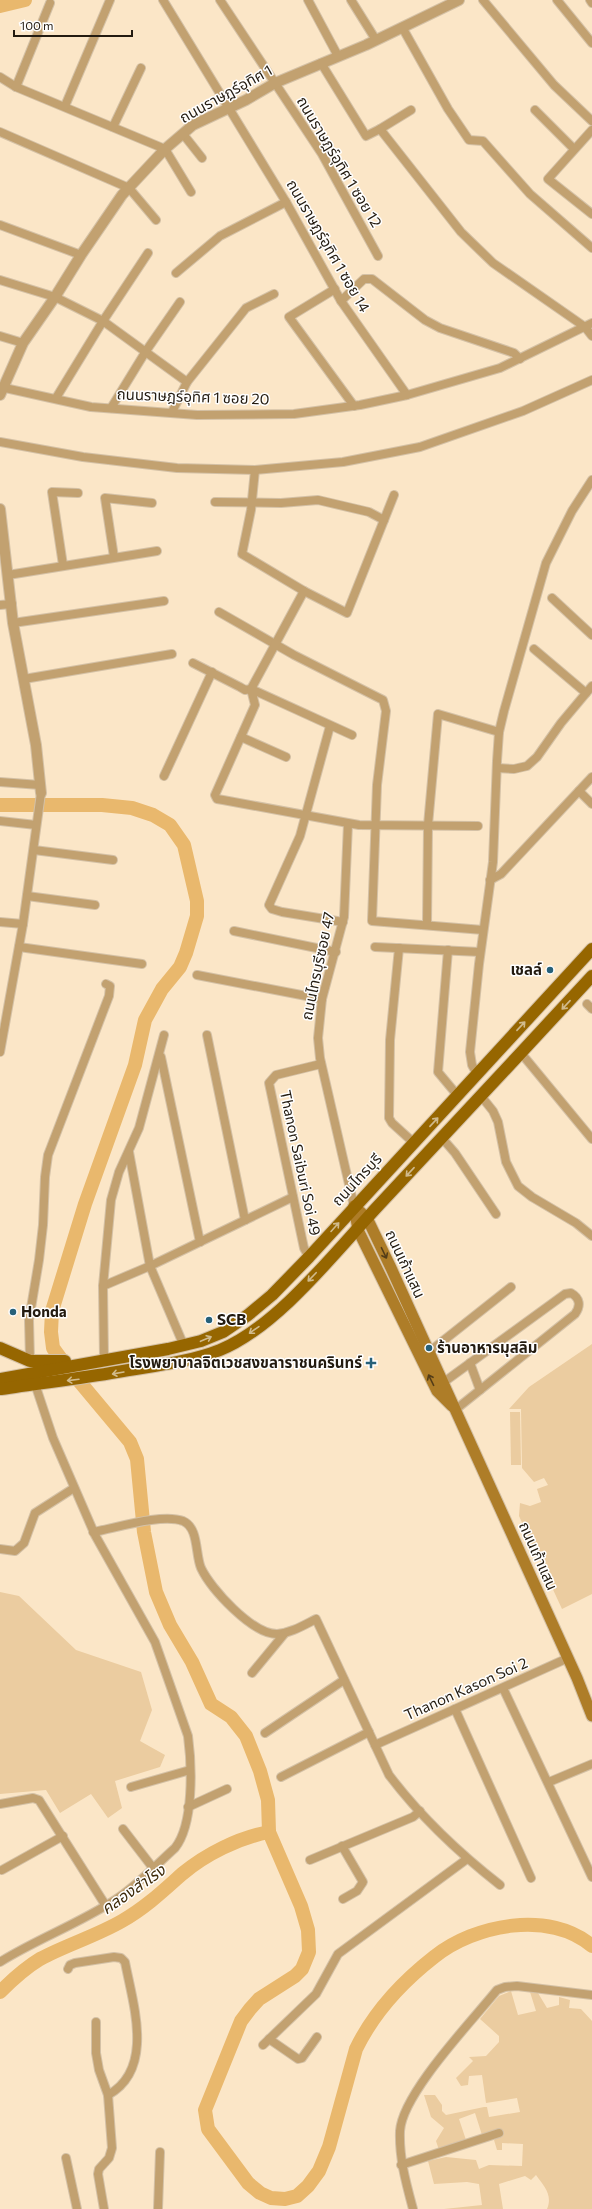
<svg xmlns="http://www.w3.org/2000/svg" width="592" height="2209" viewBox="0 0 592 2209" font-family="Commissioner,'Noto Sans Thai',sans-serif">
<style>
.green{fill:#ebcca0}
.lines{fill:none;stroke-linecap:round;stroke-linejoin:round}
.river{stroke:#e9b86d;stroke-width:14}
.minor-casing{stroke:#d4c1a6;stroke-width:10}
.tertiary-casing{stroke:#d4c1a6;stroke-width:12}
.secondary-casing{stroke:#d4c1a6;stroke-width:13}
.primary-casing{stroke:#d4c1a6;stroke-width:14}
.minor{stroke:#c2a170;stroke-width:8}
.tertiary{stroke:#c2a170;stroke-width:10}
.secondary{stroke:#ae7d28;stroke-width:11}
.primary{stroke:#966600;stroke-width:12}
.oneway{stroke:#d0ba8c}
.oneway2{stroke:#543d18}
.poi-dot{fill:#266079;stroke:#fff;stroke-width:1.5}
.labels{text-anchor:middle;stroke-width:3;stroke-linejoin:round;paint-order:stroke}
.street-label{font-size:15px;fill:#231b10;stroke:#fff}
.poi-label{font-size:15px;font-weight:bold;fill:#231b10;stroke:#fff;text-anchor:start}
.water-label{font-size:16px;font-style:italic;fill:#3f2b09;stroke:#fff}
</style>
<rect width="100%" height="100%" fill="#fbe6c7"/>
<g class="green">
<path d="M592 1344V1594L562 1609 519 1516 520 1503 530 1506 541 1502 537 1489 548 1485 544 1478 534 1482 522 1468 521 1409H509L529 1387Z"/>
<path d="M510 1412H520L521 1465H511Z"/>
<path d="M0 1592 19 1596 76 1650 141 1672 152 1710 140 1741 165 1755 160 1767 115 1781 122 1808 108 1818 91 1794 60 1813 46 1790 0 1794Z"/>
<path d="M511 1991 518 2015 536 2011 530 1992 538 1993 547 2008 559 2005V1997L570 2000 569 2008 581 2009 592 2021V2209H547C553 2195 544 2186 536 2175L531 2180 525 2176 499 2184 503 2209H444L482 2205 479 2184 467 2182 434 2184 428 2161 446 2157 476 2160 479 2169 489 2165 522 2166 523 2144 502 2143V2150H497L494 2140 501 2135H482L475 2113 459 2119 466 2140 439 2150 436 2141 444 2128 431 2117 424 2095H435L442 2105V2111L446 2115 484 2107H487L489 2117 520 2112 517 2098 486 2103 482 2075 469 2076 468 2085 461 2086 456 2078 473 2061 469 2057 486 2056 499 2042V2036L480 2019 499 1996Z"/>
</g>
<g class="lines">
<g class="river">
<path d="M0 6 25 0"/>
<path d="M0 805H102L132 808 153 815 170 825 184 845 197 901V916L186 953 180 967 162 989 145 1020 135 1065 85 1204 52 1311 51 1332 53 1348 64 1363 130 1442 137 1459 144 1532 156 1592 170 1625 192 1662 211 1704 231 1717 246 1736 260 1771 268 1800 269 1832 301 1906 308 1930 309 1952 302 1969 295 1976 259 1999 250 2009 241 2021 205 2110 208 2129 248 2183 260 2193 271 2198 285 2199 297 2196 308 2186 319 2171 329 2147 356 2049C373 2014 402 1982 434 1957 475 1924 550 1910 592 1946"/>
<path d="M0 1992C12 1980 25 1968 40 1959 66 1945 96 1936 122 1921 145 1908 163 1891 182 1874 206 1854 238 1838 269 1832"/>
</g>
<defs>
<g id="minor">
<path d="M163 0 286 202 341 301 407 395"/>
<path d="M220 0 322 154 378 256"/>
<path d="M308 0 338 56"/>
<path d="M351 0 376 40"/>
<path d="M483 0 554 85 592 121"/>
<path d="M557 0 592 43"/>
<path d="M590 0 592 3"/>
<path d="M402 27 448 109 469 140 483 141 530 194 592 248"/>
<path d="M321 63 366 136 380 129 461 232 493 263 585 327 592 336"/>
<path d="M0 77 16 87 165 149 191 192"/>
<path d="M16 87 50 3"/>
<path d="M65 106 110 0"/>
<path d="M535 110 574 149"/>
<path d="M113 127 141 68"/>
<path d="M380 129 411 110"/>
<path d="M592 130 548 179 592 214"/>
<path d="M0 132 129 188 156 220"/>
<path d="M183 134 202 158"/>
<path d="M0 225 81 255"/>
<path d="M176 273 220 236 286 202"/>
<path d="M0 280 55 297 103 321 187 382"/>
<path d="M335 289 289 317 354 406"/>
<path d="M341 301 364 279H372L425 320 440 328 514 353 520 359"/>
<path d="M0 336 23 343"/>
<path d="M0 387 91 407 197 415 294 414 360 405 407 395 500 368 592 323"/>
<path d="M56 398 103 321 148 253"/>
<path d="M111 408 146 351 180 302"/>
<path d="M172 412 187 382 246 308 274 294"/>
<path d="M0 442 83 457 177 468 255 470 343 462 420 447 523 411 592 380"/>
<path d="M255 470 251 510 242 554 304 591 347 613 394 495"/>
<path d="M215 502 281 503 318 500 369 512 384 520"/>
<path d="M114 557 105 498 152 503"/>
<path d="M63 565 52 492 78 493"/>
<path d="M8 575 157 551"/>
<path d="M552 598 592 635"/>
<path d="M0 605 12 604"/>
<path d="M219 612 294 655 383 700 386 711 377 785 372 921 483 930"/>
<path d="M13 623 164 601"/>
<path d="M534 649 586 693"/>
<path d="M193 663 240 687 245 690 251 689 304 591"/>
<path d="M24 679 172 654"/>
<path d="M330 726 300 836 269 905 272 909 282 912 343 922"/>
<path d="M352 735 251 689 255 705 215 795 217 799 223 800 359 825 478 826"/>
<path d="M241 737 286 757"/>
<path d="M497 768 514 769 527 766 537 757 561 723 592 686"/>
<path d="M164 776 212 672"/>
<path d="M0 782 40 785"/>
<path d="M579 791 592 804"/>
<path d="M0 821 36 825"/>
<path d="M348 824 344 917 322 999 318 1038 320 1058 354 1206"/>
<path d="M34 850 113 860"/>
<path d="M490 880 501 874 592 777"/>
<path d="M27 896 95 905"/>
<path d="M0 922 23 924"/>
<path d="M427 925 428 825 438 714 499 732"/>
<path d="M234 931 336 952"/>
<path d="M19 947 142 964"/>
<path d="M375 947 480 952"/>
<path d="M399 948 390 1040 389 1118 392 1123 414 1143"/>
<path d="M448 950 438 1072 458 1096"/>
<path d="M197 975 322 999"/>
<path d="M587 1004 592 1009"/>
<path d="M207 1035 245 1220"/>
<path d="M0 1052 23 924 41 793"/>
<path d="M521 1053 592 1139"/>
<path d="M161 1057 200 1242"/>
<path d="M477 1074 472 1065 470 1052 479 964 493 862 497 761 499 732 504 711 546 563 572 511 592 480"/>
<path d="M481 1096 493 1111 498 1122 506 1162 518 1186 532 1197 576 1223 592 1236"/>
<path d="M442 1138 455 1153 496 1214"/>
<path d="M129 1152 150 1266 184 1346"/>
<path d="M309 1257 304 1248 269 1083 276 1075 321 1064"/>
<path d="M103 1286 150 1266 293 1197"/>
<path d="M429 1352 511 1287"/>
<path d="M104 1359 103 1286 111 1200 119 1172 139 1128 164 1035"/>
<path d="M30 1361 29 1320 39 1260 43 1225 45 1177 48 1155 109 996 110 986 106 984"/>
<path d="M470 1363 480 1390"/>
<path d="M444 1382 565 1294 571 1293C580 1298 581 1306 575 1314L455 1410"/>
<path d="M93 1532C116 1528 162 1513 183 1521 199 1528 195 1554 201 1568 211 1589 252 1634 277 1634 291 1633 304 1625 316 1619L389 1775C420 1816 459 1853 500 1885"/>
<path d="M0 1549 15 1551 24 1543 35 1513 74 1488"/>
<path d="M252 1673 285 1633"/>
<path d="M503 1688 592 1877"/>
<path d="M455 1709 531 1878"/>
<path d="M265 1733 344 1680"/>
<path d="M375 1745 568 1658"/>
<path d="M281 1777 369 1732"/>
<path d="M549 1782 592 1764"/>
<path d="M131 1787 190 1770"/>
<path d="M0 1804 33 1798 39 1800 106 1906"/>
<path d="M188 1807 227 1789"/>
<path d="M123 1829 153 1868"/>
<path d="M342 1846 363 1882 357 1891 343 1899"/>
<path d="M310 1860 413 1817 420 1811"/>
<path d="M2 1870 63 1836"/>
<path d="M0 1962C37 1939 78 1924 115 1900 137 1886 156 1865 175 1848 194 1824 192 1766 188 1736L155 1642 95 1535 53 1438 35 1384"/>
<path d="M68 1969 70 1965 75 1963 114 1957 121 1958 125 1962C133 2004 155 2069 108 2095"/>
<path d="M96 2022V2053L99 2070 108 2095 112 2148 109 2158 99 2169 98 2174 104 2209"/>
<path d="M269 2039 298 2059 302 2058 317 2037"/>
<path d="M263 2045 316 1994 338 1954 467 1859"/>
<path d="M66 2158 77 2209"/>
<path d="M401 2165 499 2133"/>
<path d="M158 2209 160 2152"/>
<path d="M413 2209C406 2183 399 2158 400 2131 402 2094 472 2021 497 1990L505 1987 517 1986 592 1995"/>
</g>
<g id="tertiary">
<path d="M0 395 23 343 55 297 81 255 122 195 165 149 193 125 246 100 275 83 366 45 459 0"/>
<path d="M0 509 13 623 36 745 41 793"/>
</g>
<g id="secondary">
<path d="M354 1206 367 1218 391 1268 577 1678 592 1716"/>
<path d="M354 1206 358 1230 437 1391 452 1406"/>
</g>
<g id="primary">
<path d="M0 1348 30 1361H65"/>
<path d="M0 1379 168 1349 201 1341 223 1332 248 1315 272 1295 309 1257 592 949"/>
<path d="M1 1389C39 1383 78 1379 117 1372 151 1366 187 1363 220 1350 277 1327 336 1251 378 1206 450 1129 521 1053 592 976"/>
</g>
</defs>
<use href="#minor" class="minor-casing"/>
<use href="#tertiary" class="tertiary-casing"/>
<use href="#secondary" class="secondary-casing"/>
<use href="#primary" class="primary-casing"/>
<use href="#minor" class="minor"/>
<use href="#tertiary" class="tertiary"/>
<use href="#secondary" class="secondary"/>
<use href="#primary" class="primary"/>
</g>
<defs><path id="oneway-shaft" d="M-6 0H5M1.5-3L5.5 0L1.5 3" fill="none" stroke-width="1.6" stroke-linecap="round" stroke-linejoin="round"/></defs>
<g class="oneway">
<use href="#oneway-shaft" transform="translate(566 1005) rotate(133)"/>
<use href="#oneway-shaft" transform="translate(521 1026) rotate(-47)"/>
<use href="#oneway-shaft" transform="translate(434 1122) rotate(-47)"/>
<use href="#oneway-shaft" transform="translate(410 1172) rotate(133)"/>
<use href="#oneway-shaft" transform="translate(335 1227) rotate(-48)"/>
<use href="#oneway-shaft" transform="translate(312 1277) rotate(134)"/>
<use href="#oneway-shaft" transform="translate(254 1330) rotate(145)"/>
<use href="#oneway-shaft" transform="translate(206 1339) rotate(-23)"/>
<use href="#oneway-shaft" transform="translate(118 1373) rotate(170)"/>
<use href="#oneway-shaft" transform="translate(73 1380) rotate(173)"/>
</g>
<g class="oneway2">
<use href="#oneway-shaft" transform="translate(384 1253) rotate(64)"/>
<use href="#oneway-shaft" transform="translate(431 1380) rotate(-116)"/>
</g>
<g class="poi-dot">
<circle cx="550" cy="970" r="4"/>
<circle cx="13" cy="1312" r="4"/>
<circle cx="209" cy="1320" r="4"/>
<circle cx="429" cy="1348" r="4"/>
<path d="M369 1357h4v4h4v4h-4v4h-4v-4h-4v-4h4z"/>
</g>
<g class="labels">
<g class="street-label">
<text transform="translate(226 94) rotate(-29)" y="5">ถนนราษฎร์อุทิศ 1</text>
<text transform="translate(339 162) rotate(59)" y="5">ถนนราษฎร์อุทิศ 1 ซอย 12</text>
<text transform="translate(328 246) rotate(60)" y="5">ถนนราษฎร์อุทิศ 1 ซอย 14</text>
<text transform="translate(193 397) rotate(2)" y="5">ถนนราษฎร์อุทิศ 1 ซอย 20</text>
<text transform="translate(318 966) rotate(-78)" y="5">ถนนไทรบุรีซอย 47</text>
<text transform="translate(300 1163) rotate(78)" y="5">Thanon Saiburi Soi 49</text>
<text transform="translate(357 1180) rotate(-47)" y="5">ถนนไทรบุรี</text>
<text transform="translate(405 1264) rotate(65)" y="5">ถนนเก้าแสน</text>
<text transform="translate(538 1556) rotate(66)" y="5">ถนนเก้าแสน</text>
<text transform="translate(466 1689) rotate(-24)" y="5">Thanon Kason Soi 2</text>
</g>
<g class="poi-label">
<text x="542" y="975" text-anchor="end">เชลล์</text>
<text x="21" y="1317">Honda</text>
<text x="217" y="1325">SCB</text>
<text x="437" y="1353">ร้านอาหารมุสลิม</text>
<text x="362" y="1368" text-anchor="end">โรงพยาบาลจิตเวชสงขลาราชนครินทร์</text>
</g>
<g class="water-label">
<text transform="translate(133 1889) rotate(-35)" y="6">คลองสำโรง</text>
</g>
</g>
<path d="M14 30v6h118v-6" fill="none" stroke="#231b10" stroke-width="2"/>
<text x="20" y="30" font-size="12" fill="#231b10" stroke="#ffffff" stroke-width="3" paint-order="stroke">100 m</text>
</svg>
